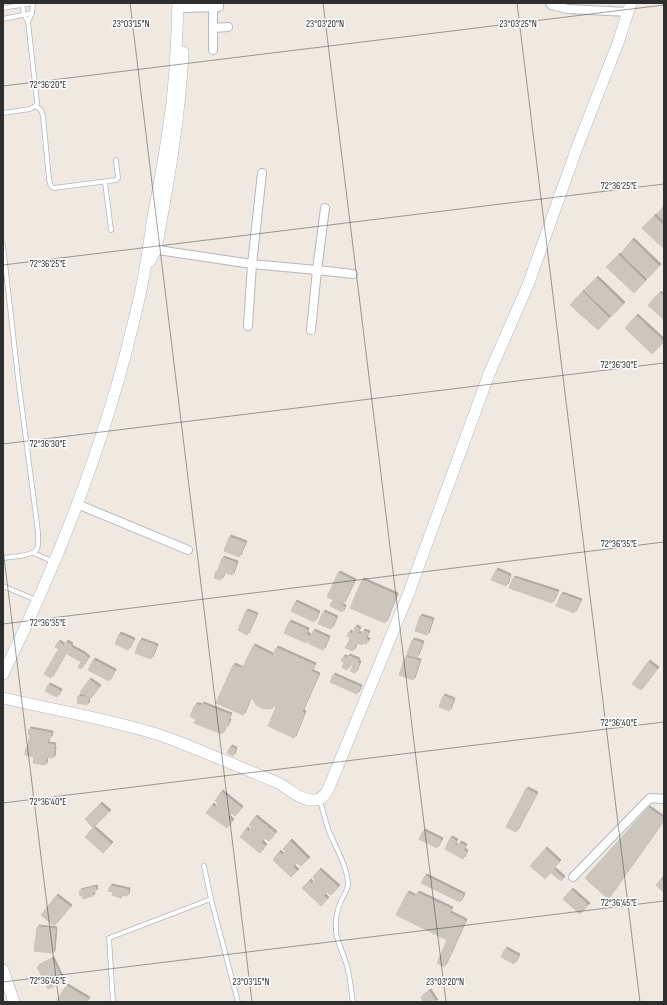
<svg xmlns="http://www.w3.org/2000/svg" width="667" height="1005" viewBox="0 0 667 1005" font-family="'Sofia Sans Condensed',sans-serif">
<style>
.building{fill:#cbc7bf;stroke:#cbc5ba;filter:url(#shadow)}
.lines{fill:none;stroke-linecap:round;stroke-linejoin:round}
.lane-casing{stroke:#b4b7c1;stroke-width:5.5}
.street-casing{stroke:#b4b7c1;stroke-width:10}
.secondary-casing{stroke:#b4b7c1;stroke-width:12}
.lane{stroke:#fff;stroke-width:4}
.street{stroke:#fff;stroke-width:8}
.secondary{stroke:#fff;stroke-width:11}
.ticks{fill:none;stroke:#2e2e2e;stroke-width:1;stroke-opacity:0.45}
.ticks-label{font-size:10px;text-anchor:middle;fill:#2e2e2e;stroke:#fff;stroke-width:3;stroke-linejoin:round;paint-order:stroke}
</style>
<defs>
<filter id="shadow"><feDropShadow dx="2" dy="-2" stdDeviation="0" flood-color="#0004"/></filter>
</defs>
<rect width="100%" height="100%" fill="#efe9e1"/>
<g class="building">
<path d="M664 206V221L657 214Z"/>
<path d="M654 216 664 226V249L642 228Z"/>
<path d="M632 240 659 266 648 278 621 253Z"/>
<path d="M618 255 645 281 634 293 606 267Z"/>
<path d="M596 278 623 304 612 316 584 290Z"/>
<path d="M582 292 609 318 598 330 570 305Z"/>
<path d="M659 293 664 297V320L648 305Z"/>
<path d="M636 316 664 342 652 354 625 328Z"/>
<path d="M229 537 245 543 239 557 224 551Z"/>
<path d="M222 558 236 563 232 575 218 570Z"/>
<path d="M496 570 509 576 506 586 491 580Z"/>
<path d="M216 571 224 573 221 580 214 578Z"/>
<path d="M338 573 354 581 343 604 327 597Z"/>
<path d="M513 578 557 592 552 603 509 588Z"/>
<path d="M362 580 396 595 385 623 350 608Z"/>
<path d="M561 594 580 601 574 613 556 606Z"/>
<path d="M332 601 344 607 342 612 330 606Z"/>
<path d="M295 602 318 613 314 622 291 611Z"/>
<path d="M246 611 256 615 247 635 238 630Z"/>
<path d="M323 612 336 618 331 629 318 624Z"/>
<path d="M420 616 432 620 427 635 415 631Z"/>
<path d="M289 622 307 630 306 634 309 636 306 643 284 633Z"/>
<path d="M355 627 359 629 357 633 361 635 363 631 368 633 365 639 368 640 366 644 363 643 362 645 349 640 350 638 347 636 349 632 352 634Z"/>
<path d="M313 631 328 638 323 650 308 643Z"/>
<path d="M119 634 133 640 128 650 115 644Z"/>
<path d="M140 640 156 646 151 659 135 653Z"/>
<path d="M412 640 422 643 417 657 407 654Z"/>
<path d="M349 641 356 644 353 651 345 648Z"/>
<path d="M58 642 64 646 66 642 71 645 70 647 85 655 81 662 55 647Z"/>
<path d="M253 646 273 656 276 648 314 665 311 671 306 668V669L318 675 302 711 304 713 294 738 268 726 276 707 274 706 273 708 269 709 262 708 256 705 252 698H250L243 715 216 703 233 665 242 669Z"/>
<path d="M58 650 65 654 51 678 44 674Z"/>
<path d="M85 656 88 658 81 669 78 667Z"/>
<path d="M348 656 358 660 357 662 359 663 355 673 350 671 353 666 349 664 347 670 342 668 344 662 341 661 343 657 347 658Z"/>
<path d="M405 657 419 661 413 680 399 675Z"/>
<path d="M93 660 114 671 109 681 88 670Z"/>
<path d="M648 662 657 669 641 690 632 684Z"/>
<path d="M333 675 360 687 357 694 330 682Z"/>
<path d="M89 680 99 687 91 698 80 692Z"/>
<path d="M48 685 60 691 57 697 45 691Z"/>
<path d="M78 696 88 698 87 705 77 703Z"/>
<path d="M443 696 453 700 449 711 439 707Z"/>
<path d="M202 704 230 715 227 721H229L226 728H225L222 734 194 723 196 720 190 716 195 705H198L201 706Z"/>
<path d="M29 729 51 733 50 738H48L47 744 54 745 53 749H54L53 758 46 757 45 765 33 763 34 757 25 755 26 748H27L30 735 28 734Z"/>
<path d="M230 747 235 749 233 756 227 753Z"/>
<path d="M526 789 536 794 516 832 506 827Z"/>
<path d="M221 792 241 808 235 816 231 813 228 817 232 821 227 828 206 813 212 805 215 808 218 803 215 801Z"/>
<path d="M100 804 109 812 93 828 85 819Z"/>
<path d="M648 808 664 819V820L608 899 585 878Z"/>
<path d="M255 817 275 833 269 841 264 838 261 842 265 846 260 853 240 837 246 829 249 832 252 828 249 825Z"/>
<path d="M93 828 111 844 103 853 85 837Z"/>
<path d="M423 831 441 840 437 848 419 839Z"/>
<path d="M450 838 456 841 454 845 457 847 459 843 465 846 463 850 466 852 463 859 445 849Z"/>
<path d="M290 841 308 859 301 866 297 863 293 867 297 871 291 877 273 860 279 852 282 855 286 852 283 849Z"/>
<path d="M545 849 559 862 545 879 530 866Z"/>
<path d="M319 870 338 887 331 895 327 892 323 895 327 899 321 906 302 888 309 881 312 884 315 880 313 877Z"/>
<path d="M554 870 563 878 561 881 551 873Z"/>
<path d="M425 876 463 895 460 902 421 883Z"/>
<path d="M661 879 664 882V893L656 885Z"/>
<path d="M110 886 128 890 127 896 122 895 121 898 112 895 113 892 108 891Z"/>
<path d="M95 887 96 891 92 892 93 896 83 899 82 895 80 896 79 891Z"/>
<path d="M571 890 588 905 580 914 563 899Z"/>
<path d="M407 893 415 897 417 893 451 909 449 913 465 921 444 967 437 963 447 940 396 915Z"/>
<path d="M56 896 70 907 54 926 41 915Z"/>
<path d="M37 927 55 929 53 953 34 951Z"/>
<path d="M505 949 518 956 514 964 501 957Z"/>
<path d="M52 959 63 982 48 989 37 967Z"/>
<path d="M66 986 88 999 86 1002H60L57 1000Z"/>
<path d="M429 991 436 1002H421L423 1001 421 997Z"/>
</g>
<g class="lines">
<defs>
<g id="lane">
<path d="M22 3 24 15 28 22"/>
<path d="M3 8 33 3"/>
<path d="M3 19 32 13 33 3"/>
<path d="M36 106 41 110 43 116 49 179C50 184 50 186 54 188L116 180 118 178 116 160"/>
<path d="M3 113 30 109 36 106 37 102 28 22 32 13"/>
<path d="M105 182 111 230"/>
<path d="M3 245 18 378 38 532C38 538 39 544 37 549 33 556 11 557 3 558"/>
<path d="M33 553 52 561"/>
<path d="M3 586 36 600"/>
<path d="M319 799C323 809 325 819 328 829 334 844 348 868 348 884 348 890 344 895 341 901 337 910 335 920 336 931 337 943 344 954 347 966 350 977 351 990 353 1002"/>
<path d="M204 866 211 899 238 1002"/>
<path d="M113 1002 109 938 211 899"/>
</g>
<g id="street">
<path d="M550 3 551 5 568 9 628 12"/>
<path d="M213 7V50"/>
<path d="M185 8 219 7V3"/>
<path d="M213 28 228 27"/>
<path d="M151 249 252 264 317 270 353 274"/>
<path d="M248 326 252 264 262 173"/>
<path d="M311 330 317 270 325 208"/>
<path d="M77 504 188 550"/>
<path d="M573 877 650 798 664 799"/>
</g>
<g id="secondary">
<path d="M150 261 156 249C168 184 180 118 183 52"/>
<path d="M3 674C62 555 110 429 139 299 146 270 149 241 154 212 161 175 168 138 172 101 176 69 177 36 178 3"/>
<path d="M3 698C55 710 109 719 160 735 183 743 205 753 228 762 244 769 260 775 276 782 288 787 299 801 314 800 323 800 327 792 330 785L408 595 489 374 528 285 578 145 618 43 631 3"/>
<path d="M3 970 14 1002"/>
</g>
</defs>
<use href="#lane" class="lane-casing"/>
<use href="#street" class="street-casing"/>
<use href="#secondary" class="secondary-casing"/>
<use href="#lane" class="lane"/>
<use href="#street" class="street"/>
<use href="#secondary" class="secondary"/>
</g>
<path class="ticks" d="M130 3 252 1002M323 3 446 1002M517 3 640 1002M3 86 664 5M3 265 664 184M3 444 664 363M3 549 59 1002M3 624 664 542M3 803 664 722M3 982 664 901"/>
<g class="ticks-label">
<text x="131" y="27">23°03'15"N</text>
<text x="325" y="27">23°03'20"N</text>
<text x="518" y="27">23°03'25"N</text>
<text x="48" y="88">72°36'20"E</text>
<text x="619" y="189">72°36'25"E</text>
<text x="48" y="267">72°36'25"E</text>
<text x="619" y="368">72°36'30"E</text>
<text x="48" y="447">72°36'30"E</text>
<text x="619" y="547">72°36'35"E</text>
<text x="48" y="626">72°36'35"E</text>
<text x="619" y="726">72°36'40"E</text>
<text x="48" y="805">72°36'40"E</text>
<text x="619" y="906">72°36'45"E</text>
<text x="48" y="984">72°36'45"E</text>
<text x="251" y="985">23°03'15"N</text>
<text x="445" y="985">23°03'20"N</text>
</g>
<rect width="667" height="1005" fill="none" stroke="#2e2e2e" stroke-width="8"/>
</svg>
